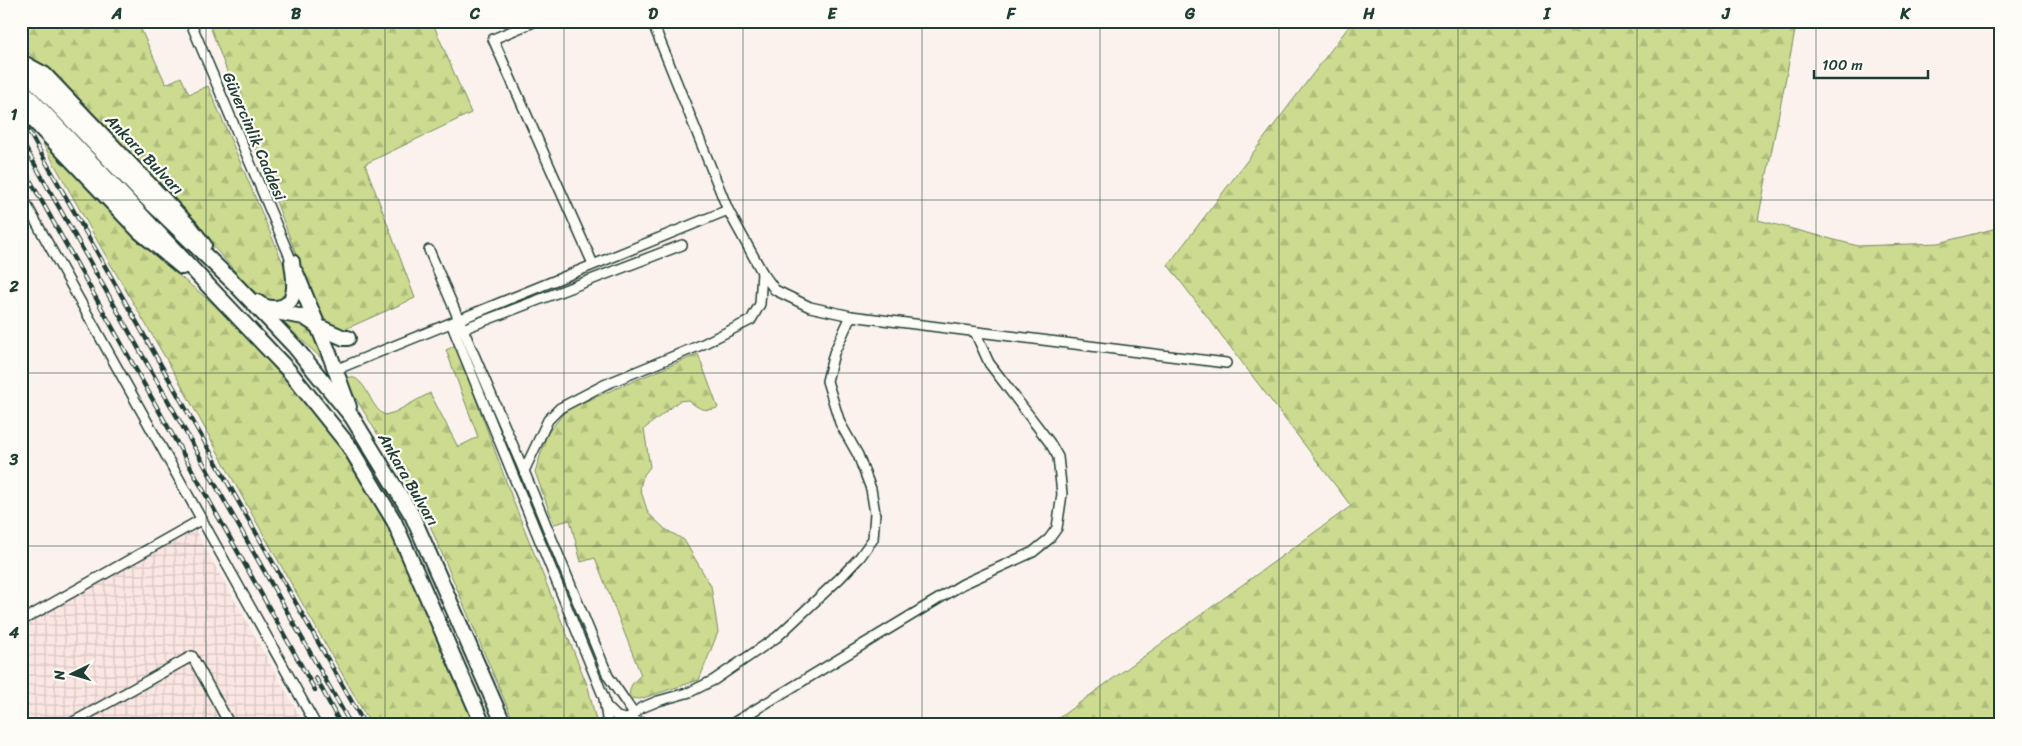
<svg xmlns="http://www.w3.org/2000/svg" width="2022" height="746" viewBox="0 0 2022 746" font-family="Sriracha,sans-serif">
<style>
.industrial{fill:url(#industrial-grid)}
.forest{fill:url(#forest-firs);stroke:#768c62}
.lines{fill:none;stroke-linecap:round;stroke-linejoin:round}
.minor-casing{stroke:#1f3d34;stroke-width:12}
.primary-casing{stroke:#1f3d34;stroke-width:18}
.minor{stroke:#fdfcf7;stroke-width:9}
.primary{stroke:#fdfcf7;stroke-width:14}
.rail-casing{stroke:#1f3d34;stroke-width:4.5}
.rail{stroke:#fdfcf7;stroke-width:2.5;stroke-dasharray:8;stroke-linecap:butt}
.grid{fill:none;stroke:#1f3d34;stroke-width:1;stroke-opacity:0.55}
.labels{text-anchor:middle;stroke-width:4.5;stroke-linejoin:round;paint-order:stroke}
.street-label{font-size:16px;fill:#1f3d34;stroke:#fdfcf7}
.neatline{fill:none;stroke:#1f3d34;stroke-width:2}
.grid-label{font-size:16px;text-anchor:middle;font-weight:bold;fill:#1f3d34}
</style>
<defs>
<pattern id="industrial-grid" width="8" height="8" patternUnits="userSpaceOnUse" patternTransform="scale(1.25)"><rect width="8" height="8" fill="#fbe6e2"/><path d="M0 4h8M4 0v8" fill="none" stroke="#d7c6c2"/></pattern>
<pattern id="forest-firs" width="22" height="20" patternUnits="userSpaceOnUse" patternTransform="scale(1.25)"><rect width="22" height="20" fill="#ccdb8f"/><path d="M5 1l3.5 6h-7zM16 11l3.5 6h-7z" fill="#afbd7c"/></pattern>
</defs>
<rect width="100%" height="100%" fill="#fcf2ed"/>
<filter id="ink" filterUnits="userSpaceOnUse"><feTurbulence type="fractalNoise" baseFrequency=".02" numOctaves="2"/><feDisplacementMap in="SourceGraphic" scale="10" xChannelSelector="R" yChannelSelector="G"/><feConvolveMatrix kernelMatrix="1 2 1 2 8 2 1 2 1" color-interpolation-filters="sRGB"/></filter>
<g filter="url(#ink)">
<path class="industrial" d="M195 530 305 725H21V625Z"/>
<g class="forest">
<path d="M21 21H137L166 84 181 77 189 94 208 86 291 282V290L282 301 268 302 249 287 204 236 21 45Z"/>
<path d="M208 21H432L471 113 365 164 415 298 341 331 320 318Z"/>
<path d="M1353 21H1797L1758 220 1858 246 1938 243 2001 227V725H1049L1351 506 1168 265Z"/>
<path d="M38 135C84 179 127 225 172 269 184 281 199 291 212 303 262 351 314 402 351 461 402 541 435 631 474 716L471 725H371L244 500 179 381 107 258Z"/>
<path d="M279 318 304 320 313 330 325 362Z"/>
<path d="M456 345 514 503 588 687 597 725H515L422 507 347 384V377C367 375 369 408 385 415L395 412 430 393 458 447 478 437 446 350Z"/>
<path d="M698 354 718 408C704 412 699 409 688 400L679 401 644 429 650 467 643 476 640 488 648 513 665 529 684 540 711 586 718 632 699 680 640 699 630 698C628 687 633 682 641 675L595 558 581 562 570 520 554 524 535 472 547 434 567 409Z"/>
</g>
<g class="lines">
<defs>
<g id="minor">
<path d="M190 21 292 262"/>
<path d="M536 21 493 39 593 264"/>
<path d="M652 21 728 210 762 272 775 290 810 307 851 316 1226 363"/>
<path d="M21 195 316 725"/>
<path d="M429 250 524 471 608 676 634 714"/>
<path d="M451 323 604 698 608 725"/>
<path d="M460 330 682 245"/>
<path d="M335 370 728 210"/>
<path d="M524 471 548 420 560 408 604 385 701 345 751 320 760 304 762 272"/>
<path d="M21 621 202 519"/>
<path d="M606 706 617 717 652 725"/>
<path d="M628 719 641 708 658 701 690 692 714 680 777 637 840 578 860 557 873 539 875 513 871 489 858 455 840 423 827 381 834 353 851 316"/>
<path d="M68 725 192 656 230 725"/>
<path d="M730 725 963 584 1033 552 1049 539 1057 528 1062 494 1058 457 1050 443 989 363 975 332"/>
</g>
<g id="primary">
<path d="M22 65 25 64 45 75 190 227 204 245"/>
<path d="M21 67 144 196 233 282 295 347 352 417 412 515 504 725"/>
<path d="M21 88 289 371 349 446 394 521 483 725"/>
<path d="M21 104 37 124 139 231 182 267"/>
<path d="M296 273 331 358 349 407"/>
<path d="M257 302C268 311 289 311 293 294 296 284 293 273 292 262"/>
<path d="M270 311 304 317 319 327 344 338H348"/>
</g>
</defs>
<use href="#minor" class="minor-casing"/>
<use href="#primary" class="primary-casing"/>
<use href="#minor" class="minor"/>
<use href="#primary" class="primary"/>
<defs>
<g id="rail">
<path d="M21 118 365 725"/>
<path d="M21 140 351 725"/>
<path d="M21 164 315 690"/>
<path d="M316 678 341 725"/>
</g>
</defs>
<use href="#rail" class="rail-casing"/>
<use href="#rail" class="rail"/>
</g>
</g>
<path class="grid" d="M206 21V725M385 21V725M564 21V725M743 21V725M922 21V725M1100 21V725M1279 21V725M1458 21V725M1637 21V725M1816 21V725M21 200H2001M21 373H2001M21 546H2001"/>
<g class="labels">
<g class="street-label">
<text transform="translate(255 136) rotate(67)" y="6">Güvercinlik Caddesi</text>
<text transform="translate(145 154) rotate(46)" y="6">Ankara Bulvarı</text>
<text transform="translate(409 479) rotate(60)" y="6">Ankara Bulvarı</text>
</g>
</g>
<rect width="2022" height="746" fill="none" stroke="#fdfcf7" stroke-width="55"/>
<g transform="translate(72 674) rotate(265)" stroke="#fdfcf7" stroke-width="4" paint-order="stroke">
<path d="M0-4L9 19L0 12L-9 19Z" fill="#1f3d34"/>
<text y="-8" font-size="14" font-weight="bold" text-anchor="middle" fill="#1f3d34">N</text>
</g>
<path d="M1814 70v8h114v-8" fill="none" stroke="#1f3d34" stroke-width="2.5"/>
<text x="1822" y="70" font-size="15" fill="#1f3d34" stroke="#fdfcf7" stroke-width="4" paint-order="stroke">100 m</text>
<rect x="28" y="28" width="1966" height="690" class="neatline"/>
<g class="grid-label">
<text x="117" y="19">A</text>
<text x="296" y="19">B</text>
<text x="475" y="19">C</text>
<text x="653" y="19">D</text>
<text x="832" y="19">E</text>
<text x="1011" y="19">F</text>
<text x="1190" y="19">G</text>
<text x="1369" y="19">H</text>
<text x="1547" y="19">I</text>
<text x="1726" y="19">J</text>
<text x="1905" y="19">K</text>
<text x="14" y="120">1</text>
<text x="14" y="292">2</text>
<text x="14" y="465">3</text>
<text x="14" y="638">4</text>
</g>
</svg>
